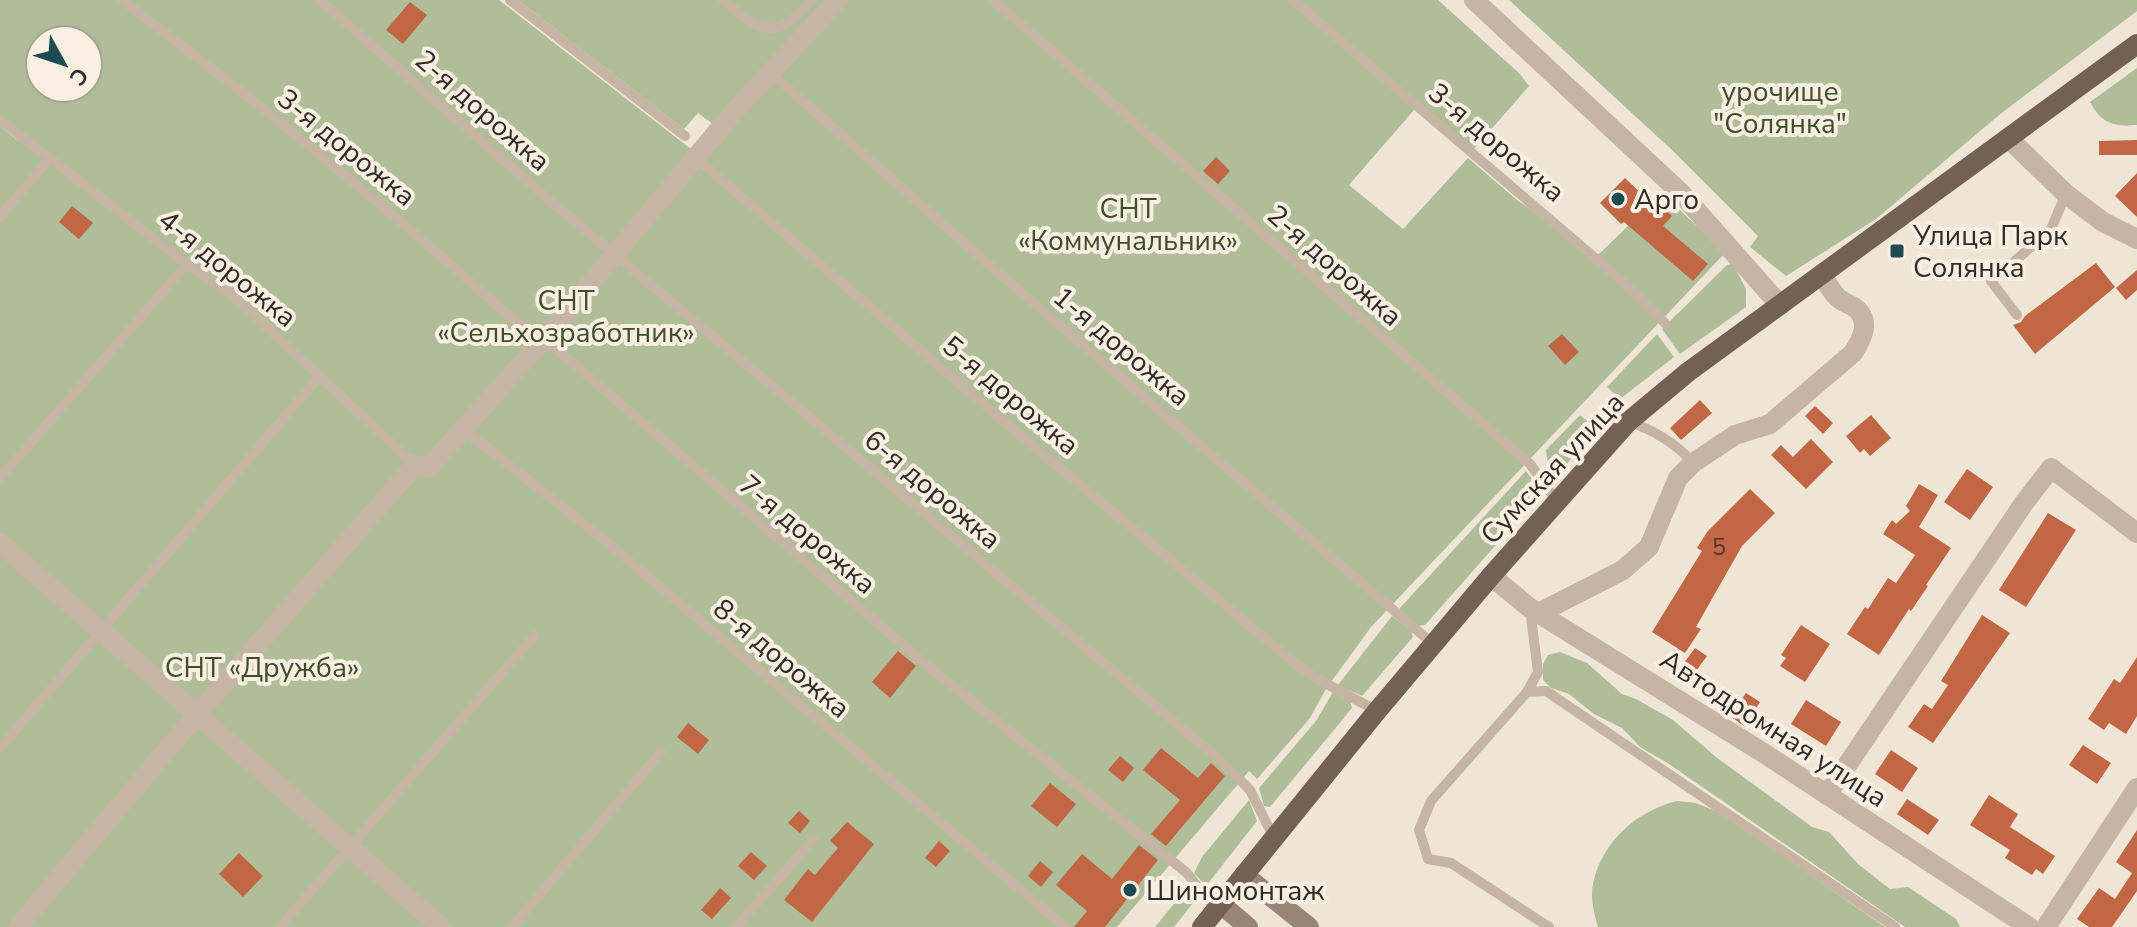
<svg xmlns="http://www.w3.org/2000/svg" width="2137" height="927" viewBox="0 0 2137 927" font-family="'Nunito Sans',sans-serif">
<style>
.green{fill:#afbd98;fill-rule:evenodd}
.building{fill:#c16743}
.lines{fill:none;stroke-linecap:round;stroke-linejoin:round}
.lane{stroke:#c6b5a3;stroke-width:10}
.street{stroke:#c6b5a3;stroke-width:20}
.secondary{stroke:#9a8475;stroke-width:20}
.primary{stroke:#746156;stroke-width:20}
.poi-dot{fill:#1d4b51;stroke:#f8efe2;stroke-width:3}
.labels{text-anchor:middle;stroke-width:8;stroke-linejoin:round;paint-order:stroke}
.number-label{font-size:24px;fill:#56392c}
.park-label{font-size:28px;fill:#404f2a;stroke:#f8efe2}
.street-label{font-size:28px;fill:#322a25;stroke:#f8efe2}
.poi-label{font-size:28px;fill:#322a25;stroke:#f8efe2;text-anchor:start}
</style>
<rect width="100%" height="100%" fill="#efe5d7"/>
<g class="green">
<path d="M0 0H499L700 156 840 0H1438L1520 74 1529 86 1473 150 1420 103 1349 185 1403 229 1468 158 1517 200 1598 255 1662 193 1725 253 1371 627 1326 689 1310 718 1257 779 1249 771 1117 927H0V126L21 143 0 124ZM40 40H88V88H40Z"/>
<path d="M518 0H828L714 125 698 113 684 129Z"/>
<path d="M1509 0H2137V11L1999 115 1876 219 1786 276 1750 247 1758 236 1672 150Z"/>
<path d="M2137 68V125C2113 127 2101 123 2090 102Z"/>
<path d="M1731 264 1734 266 1746 289V307L1680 354 1662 329 1727 265Z"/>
<path d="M1657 334 1674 357 1620 399 1607 387Z"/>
<path d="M1580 415 1596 428 1553 481 1550 478 1546 450Z"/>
<path d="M1526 471 1542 493 1425 625 1418 626 1399 609Z"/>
<path d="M1392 616 1411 631 1413 637 1362 696 1338 685Z"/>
<path d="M1560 652 1587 663 1622 694 1636 699 1673 720 1716 757 1812 827 1829 832 1858 864 1890 889 1908 887 1956 919 1960 927H1905L1669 764 1640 747 1622 728 1594 714 1569 694 1551 688 1543 680V664L1548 655Z"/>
<path d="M1333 692 1350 701 1352 708 1270 807 1264 806 1259 788 1316 721Z"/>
<path d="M1249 800 1257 821 1206 886 1194 873 1202 857Z"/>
<path d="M1677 801 1696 803 1720 813 1885 927H1598C1594 913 1590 898 1593 884 1602 841 1637 811 1677 801Z"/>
<path d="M1182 894 1193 903 1174 927H1155Z"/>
</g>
<g class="building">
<path d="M410 2 427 15 403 44 386 30Z"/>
<path d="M2137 140V155H2099V141Z"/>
<path d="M1216 157 1230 171 1218 184 1203 171Z"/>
<path d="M2137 173V217L2115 196Z"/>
<path d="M1625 178 1658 210 1661 206 1672 216 1663 226 1708 264 1693 281 1624 222 1621 224 1600 203Z"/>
<path d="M72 206 93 223 79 239 59 222Z"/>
<path d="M2096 263 2115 287 2035 354 2013 325 2021 322 2025 316Z"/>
<path d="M2137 270V290L2126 300 2116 288Z"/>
<path d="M1562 334 1579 352 1565 365 1548 346Z"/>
<path d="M1700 400 1712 413 1681 440 1670 428Z"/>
<path d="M1815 406 1833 423 1823 434 1805 416Z"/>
<path d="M1871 415 1891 438 1870 456 1864 449 1860 453 1846 436Z"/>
<path d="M1811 439 1833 462 1806 489 1771 455 1781 445 1793 457Z"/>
<path d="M1967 469 1993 487 1970 520 1944 502Z"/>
<path d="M1919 484 1938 495 1919 527 1951 548 1926 585 1928 586 1911 611 1909 609 1879 655 1847 634 1865 607 1868 609 1888 578 1896 583 1915 555 1883 534 1892 520 1896 524 1910 511 1906 506Z"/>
<path d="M1750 489 1775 513 1742 546 1696 627 1701 629 1685 653 1652 632 1702 551 1697 548 1707 532Z"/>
<path d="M2048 513 2076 530 2026 607 1999 590Z"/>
<path d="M1982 615 2010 633 1933 743 1908 727 1924 704 1932 709 1948 685 1941 681Z"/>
<path d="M1801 625 1830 644 1805 682 1780 666 1786 658 1781 655Z"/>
<path d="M1695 648 1707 656 1696 671 1684 663Z"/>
<path d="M898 651 916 666 890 698 872 682Z"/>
<path d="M2137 657V716L2126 734 2109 723 2104 730 2088 719 2114 679 2120 683Z"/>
<path d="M1746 693 1760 702 1744 726 1730 716Z"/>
<path d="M1806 700 1841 722 1826 746 1791 724Z"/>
<path d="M688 723 709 740 698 754 677 737Z"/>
<path d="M2083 745 2111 763 2097 784 2069 765Z"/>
<path d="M1161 748 1198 778 1211 763 1225 776 1166 846 1151 834 1180 800 1143 770Z"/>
<path d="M1891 750 1918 768 1902 792 1875 774Z"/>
<path d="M1120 756 1134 768 1123 782 1108 770Z"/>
<path d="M1050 783 1076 804 1057 827 1031 806Z"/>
<path d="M1989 795 2018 814 2010 827 2055 856 2043 874 2036 869 2032 875 2005 858 2010 850 1970 825Z"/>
<path d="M1907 799 1939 820 1928 835 1897 814Z"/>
<path d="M799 811 810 821 800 833 788 823Z"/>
<path d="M847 822 874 844 812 922 784 900 808 869 815 875 838 848 830 841Z"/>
<path d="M2137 830V891L2112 927H2089L2077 919 2099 888 2115 899 2132 873 2116 862Z"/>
<path d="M939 841 950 851 936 867 925 858Z"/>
<path d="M1139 845 1158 860 1105 927H1074L1087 911 1056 885 1082 854 1112 879Z"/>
<path d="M751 852 767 866 754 880 738 866Z"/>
<path d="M239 853 263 876 243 897 219 874Z"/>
<path d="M1040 861 1053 872 1041 887 1028 876Z"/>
<path d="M720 888 731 898 712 919 701 910Z"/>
</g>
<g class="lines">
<g class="lane">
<path d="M122 0 268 112 407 227 535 338 554 347 928 666 1187 873 1216 910"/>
<path d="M320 0 548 199 1219 759 1250 790 1274 838"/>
<path d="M510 0 685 136"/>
<path d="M723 0C763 34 774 42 812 0"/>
<path d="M993 0 1530 464 1557 501"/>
<path d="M1293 0 1629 287 1666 324"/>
<path d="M771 73 994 269 1433 644"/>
<path d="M0 120 187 264 231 294 415 465"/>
<path d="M696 158 996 415 1297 665 1316 678 1377 711"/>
<path d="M0 217 50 158"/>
<path d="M2017 315 1991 281 2050 231 2066 194"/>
<path d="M1629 422C1652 429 1677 444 1693 463"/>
<path d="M465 430 609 544 1065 927"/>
<path d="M0 478 187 264"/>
<path d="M1527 692 1538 672 1530 609"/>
<path d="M0 748 320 376"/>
<path d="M280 927 535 635"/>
<path d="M512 927 661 752"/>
<path d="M736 927 813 840"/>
<path d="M1549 927 1451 863 1428 859 1419 830 1431 801 1527 692 1546 691 1895 927"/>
</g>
<g class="street">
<path d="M1474 0 1680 192 1780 305"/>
<path d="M2009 139 2066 194 2103 222 2137 239"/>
<path d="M0 543 441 927"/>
<path d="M1491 576 1530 608 1762 752 2029 927"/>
<path d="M1539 613 1623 570 1649 547 1678 478 1693 463 1735 435 1770 424 1853 353C1862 339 1872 320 1854 307 1849 304 1842 302 1837 297 1832 292 1827 283 1823 276"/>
<path d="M1827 795 2024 503 2051 468 2137 533"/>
<path d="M18 927 197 714 415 465 429 467 542 341 739 106 838 0"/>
<path d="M2046 927 2137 788"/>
</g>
<g class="secondary">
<path d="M1244 875 1309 927"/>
<path d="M1221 904 1248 927"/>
</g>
<path class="primary" d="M1202 927 1377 711 1491 576 1628 422 1688 372 2137 44"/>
</g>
<g class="poi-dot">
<circle cx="1618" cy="199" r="8"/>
<rect x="1889" y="243" width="16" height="16" rx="4"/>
<circle cx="1130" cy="890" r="8"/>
</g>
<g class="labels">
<g class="number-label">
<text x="1719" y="555">5</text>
</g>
<g class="park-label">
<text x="1780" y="101">урочище<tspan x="1780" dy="32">"Солянка"</tspan></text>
<text x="1128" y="218">СНТ<tspan x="1128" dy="32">«Коммунальник»</tspan></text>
<text x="566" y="310">СНТ<tspan x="566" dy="32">«Сельхозработник»</tspan></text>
<text x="262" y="677">СНТ «Дружба»</text>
</g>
<g class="street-label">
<text transform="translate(483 110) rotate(41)" y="10">2-я дорожка</text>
<text transform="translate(1497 142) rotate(40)" y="10">3-я дорожка</text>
<text transform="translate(347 147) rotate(39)" y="10">3-я дорожка</text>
<text transform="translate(1335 265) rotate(41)" y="10">2-я дорожка</text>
<text transform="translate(228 268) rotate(39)" y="10">4-я дорожка</text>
<text transform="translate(1122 346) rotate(40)" y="10">1-я дорожка</text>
<text transform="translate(1011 395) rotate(40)" y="10">5-я дорожка</text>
<text transform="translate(1552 468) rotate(-47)" y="10">Сумская улица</text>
<text transform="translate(933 489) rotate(40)" y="10">6-я дорожка</text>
<text transform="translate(808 534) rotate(40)" y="10">7-я дорожка</text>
<text transform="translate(782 658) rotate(40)" y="10">8-я дорожка</text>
<text transform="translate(1774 728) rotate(33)" y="10">Автодромная улица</text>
</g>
<g class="poi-label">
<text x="1634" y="209">Арго</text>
<text x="1913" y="245">Улица Парк<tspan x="1913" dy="32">Солянка</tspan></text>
<text x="1146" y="900">Шиномонтаж</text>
</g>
</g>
<g transform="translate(64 64) rotate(130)"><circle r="38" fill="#f8efe2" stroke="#a9a096" stroke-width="2"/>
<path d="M0-6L14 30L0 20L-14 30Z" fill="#1d4b51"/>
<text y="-12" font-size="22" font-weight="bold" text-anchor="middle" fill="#322a25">С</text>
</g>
</svg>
